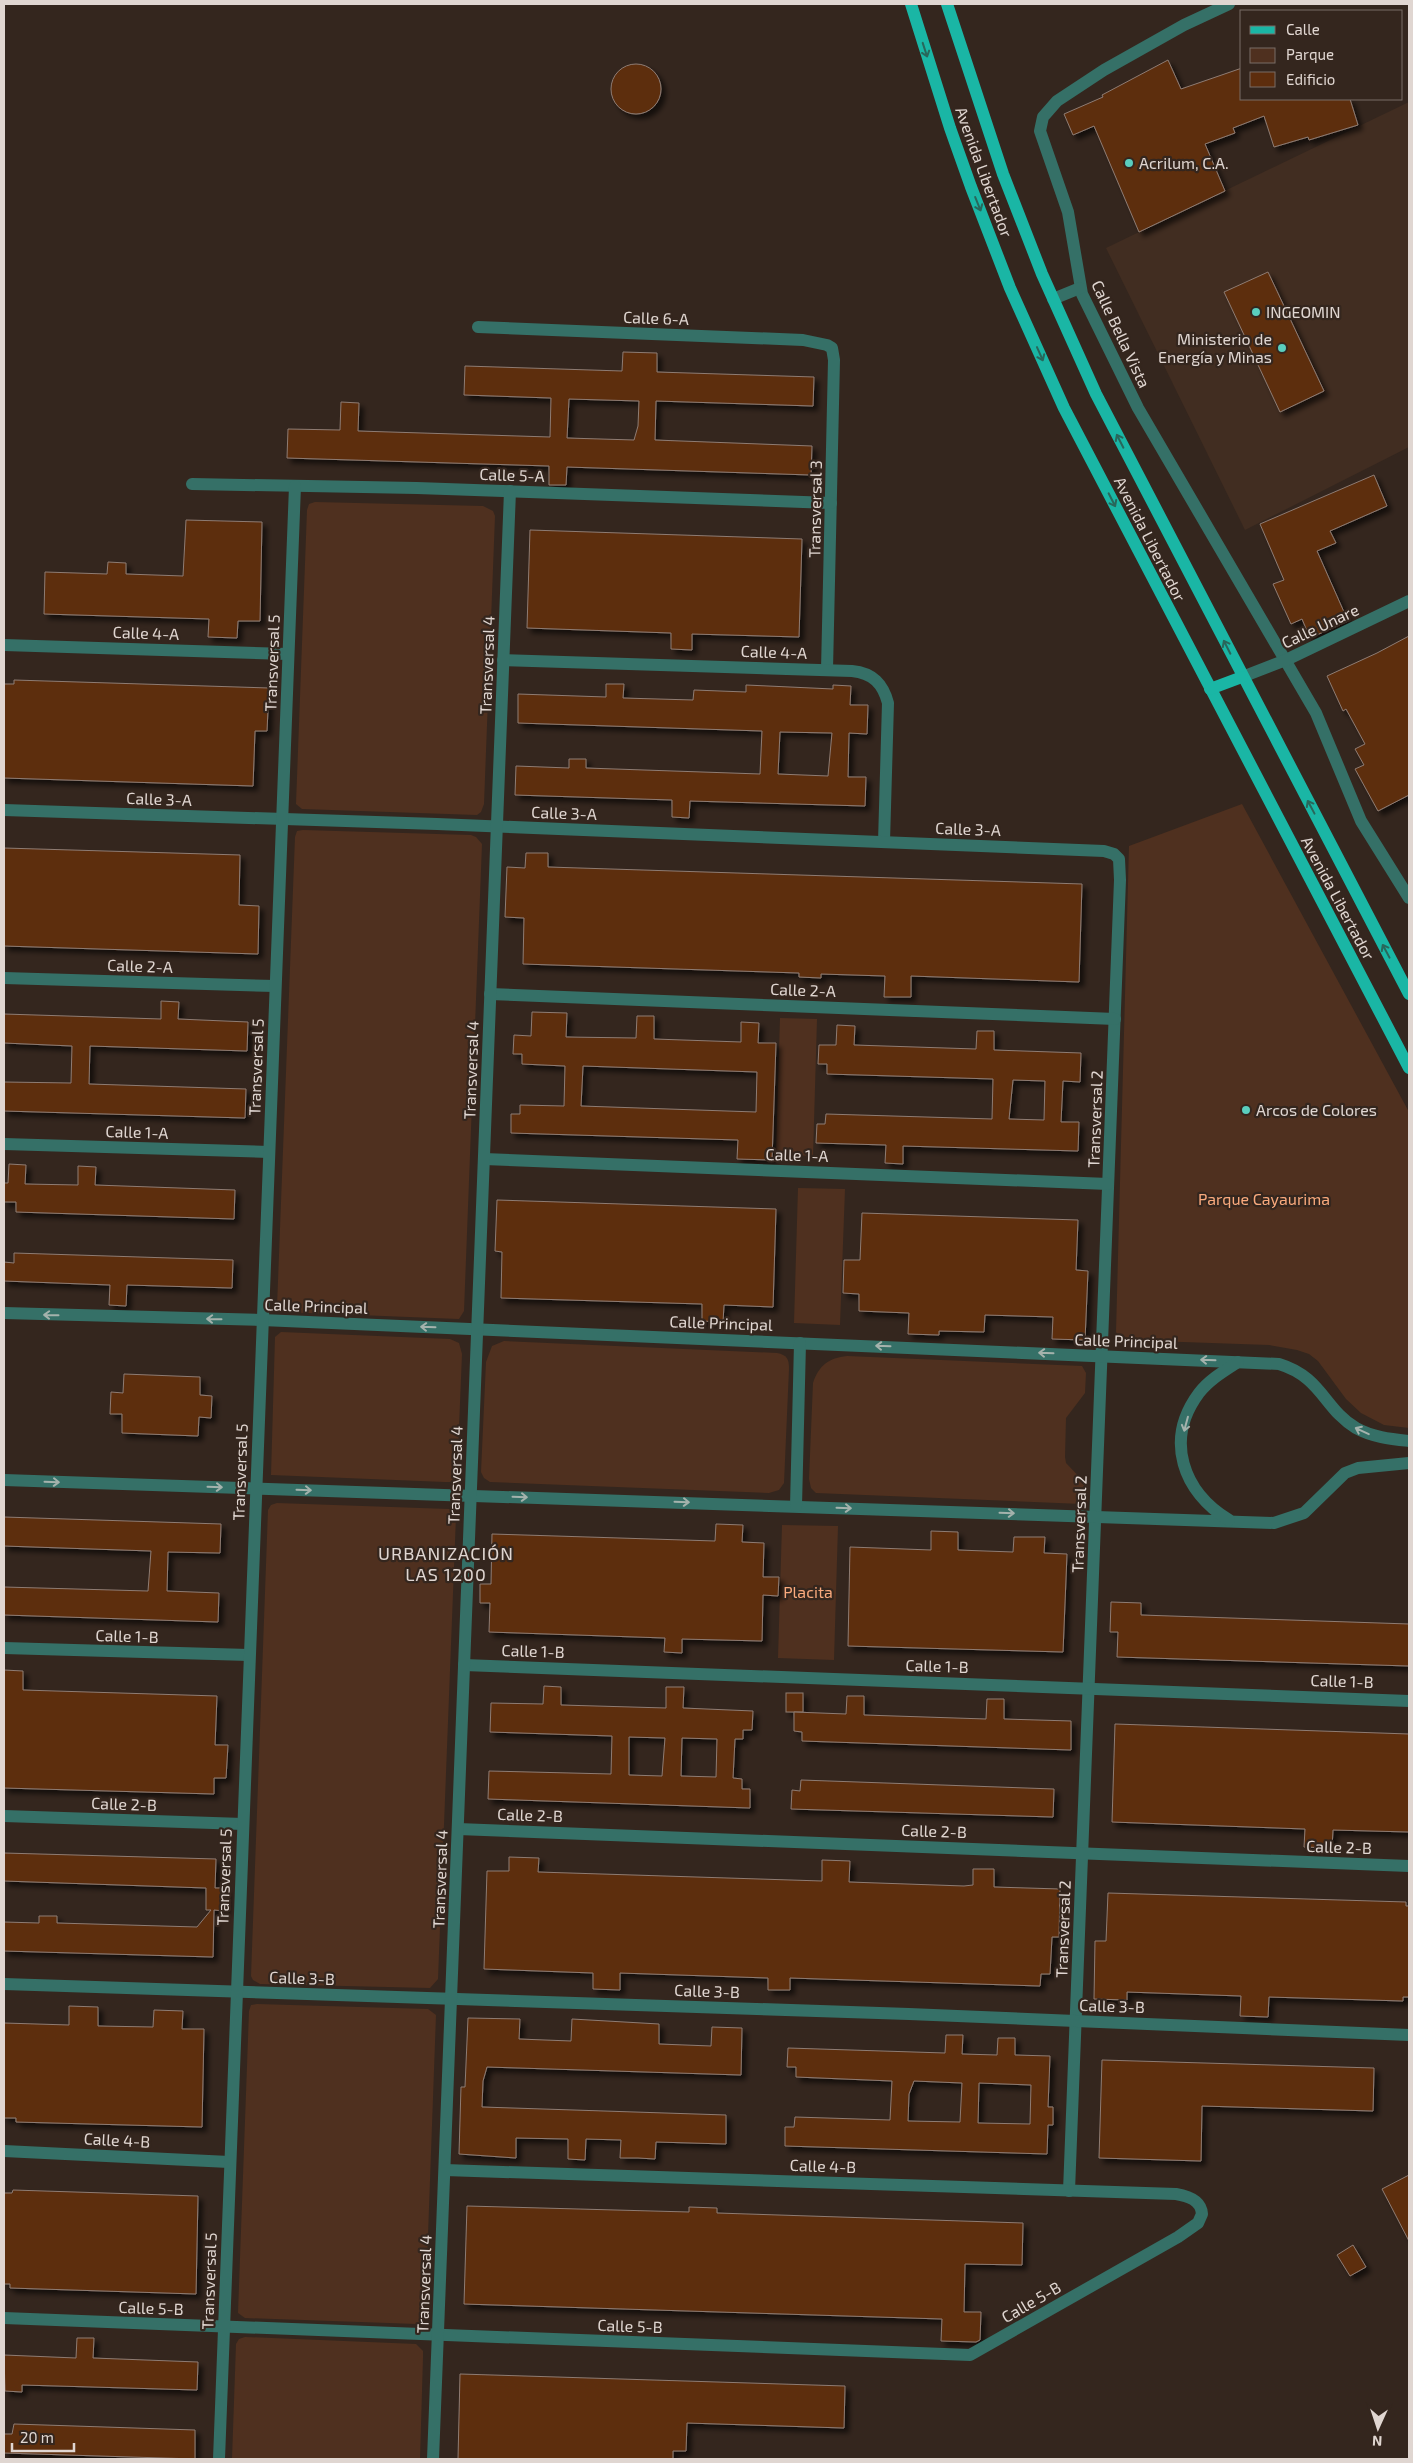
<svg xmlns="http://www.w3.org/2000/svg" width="1413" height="2463" viewBox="0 0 1413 2463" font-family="'Exo 2',sans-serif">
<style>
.built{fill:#412d21}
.green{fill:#4f301f}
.building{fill:#5d2d0d;stroke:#8e7c73;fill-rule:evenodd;filter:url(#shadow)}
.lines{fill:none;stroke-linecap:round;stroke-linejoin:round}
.minor{stroke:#357067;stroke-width:12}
.major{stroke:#1ab6a5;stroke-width:12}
.oneway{stroke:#28675b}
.oneway2{stroke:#a4b2ac}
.poi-dot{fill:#5acebe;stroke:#34261e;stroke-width:2}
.labels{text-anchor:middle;stroke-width:4.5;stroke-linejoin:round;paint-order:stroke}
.poi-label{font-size:16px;fill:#e0d6d1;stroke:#34261e;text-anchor:start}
.street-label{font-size:16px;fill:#e0d6d1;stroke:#34261e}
.park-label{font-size:16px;fill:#faaa7d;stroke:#34261e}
.neighbourhood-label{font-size:18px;letter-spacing:1px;fill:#e0d6d1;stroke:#34261e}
</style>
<defs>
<filter id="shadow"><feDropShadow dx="4.5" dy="4.5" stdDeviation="2.5" flood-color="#0009"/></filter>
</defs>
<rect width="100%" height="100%" fill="#34261e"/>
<path class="built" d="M1409 102V447L1245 530 1106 248Z"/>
<g class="green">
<path d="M315 502 483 506 493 511 495 516 484 804 481 812 477 815 302 809 296 804 307 510 309 504Z"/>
<path d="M1242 804 1409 1112V1428L1384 1425 1361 1413 1346 1399 1318 1361 1309 1354 1297 1350 1269 1345 1125 1340 1120 1338 1116 1332 1129 846Z"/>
<path d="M303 830 471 835 476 837 482 844 464 1311 459 1319 283 1312 277 1307 295 837 297 831Z"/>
<path d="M780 1018 817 1019 813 1156 776 1154Z"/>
<path d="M798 1188 845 1189 840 1325 794 1323Z"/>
<path d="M281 1332 450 1339 459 1343 462 1354 457 1476 450 1482H445L271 1475 275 1337Z"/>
<path d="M504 1341 777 1353C787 1355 789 1359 789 1369L784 1483 779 1490 769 1493 490 1482 484 1478 481 1472 486 1362 492 1346Z"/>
<path d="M847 1356 1082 1366 1086 1373 1085 1393 1066 1418 1065 1457 1066 1463 1088 1486V1501L1082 1504 816 1493 811 1488 809 1479 813 1383C819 1365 829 1358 847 1356Z"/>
<path d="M277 1503 449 1509 454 1511 456 1516 438 1979 430 1988 260 1984 253 1980 251 1976 268 1510 271 1505Z"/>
<path d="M782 1525 838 1526 834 1660 778 1658Z"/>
<path d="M257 2004 428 2009 436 2015 425 2318 422 2323 417 2324 245 2318 238 2313 249 2011 251 2005Z"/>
<path d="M245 2337 416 2344 423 2351V2357L420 2459H232L236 2344 239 2339Z"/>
</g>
<g class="building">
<path d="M1168 60 1181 89 1242 68V99H1350L1358 125 1309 140 1308 137 1274 147 1264 116 1233 128 1235 133 1205 144 1225 191 1139 232 1094 126 1073 135 1064 114 1103 97 1102 95Z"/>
<circle cx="636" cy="89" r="25"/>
<path d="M1268 272 1324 391 1280 412 1224 292Z"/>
<path d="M623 352 657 353V372L814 377 813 406 656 401 655 440 812 446 811 475 567 467 566 485H549V466L287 458 288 429 340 430 341 402 359 403 358 431 550 437 551 398 464 395 465 366 622 371ZM569 399 639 401 638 426 634 440 567 438Z"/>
<path d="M1374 475 1387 506 1330 531 1336 543 1317 551 1348 621 1310 638 1302 619 1291 624 1273 584 1284 580 1260 524Z"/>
<path d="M186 520 262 522 260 621H238L237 638 208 637 209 619 44 614 45 572 107 574 108 562 126 563V574L183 576Z"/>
<path d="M530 530 802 539 799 637 692 634V650L671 649V633L527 628Z"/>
<path d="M1409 636V795L1378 811 1355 769 1364 765 1355 749 1365 744 1346 709 1343 711 1327 676 1377 653Z"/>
<path d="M14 680 269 688 267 731H255L253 786 4 778V684H14Z"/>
<path d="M606 684H624L623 698 693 700 694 690 746 692V685L833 689V685L851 686 850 705H868L867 734 849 733 848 777H866L865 806 690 801 689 818 672 817V800L515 795 516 766 569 768V759H586V768L760 774 762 731 518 723V694L606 697ZM780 732 832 733 828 776 778 774Z"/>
<path d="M4 848 240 855 239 905 259 906 258 954 4 946Z"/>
<path d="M526 853H548V867L1082 884 1079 982 911 976V997H884L885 976 821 974V978L799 977V973L523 964 524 918 505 917 507 867 525 868Z"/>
<path d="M161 1001 179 1002 178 1019 248 1022 247 1051 90 1046 89 1084 246 1089 245 1118 4 1111V1082L71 1083 72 1046 4 1043V1014L161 1019Z"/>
<path d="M532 1012 567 1013 566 1037 636 1038 637 1016H654V1039L741 1042V1022L759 1023 758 1043H776L772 1160 737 1159 738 1140 511 1133V1114H520V1105L564 1106 565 1066 522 1064V1054H513L514 1035 531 1036ZM583 1066 757 1072 756 1112 581 1106Z"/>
<path d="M837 1025 855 1026 854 1045 976 1049 977 1031H994V1050L1081 1053 1080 1082 1063 1081 1061 1122H1079L1078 1151 903 1146V1164L885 1163 886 1145 816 1143 817 1124H825L826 1114 992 1119 993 1079 827 1074V1064H818L819 1045H836ZM1013 1080 1045 1081 1044 1120 1009 1119Z"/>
<path d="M9 1164 26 1165 25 1184 78 1185V1166L96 1167 95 1185 235 1190 234 1219 16 1212V1202H4V1183H8Z"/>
<path d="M497 1200 776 1209 773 1307 724 1305 723 1322 702 1321V1304L501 1298 502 1252 495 1251Z"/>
<path d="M862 1213 1078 1220 1076 1270 1088 1271 1085 1340 1052 1339 1053 1317 985 1315 984 1332 939 1331V1335L908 1334 909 1313 859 1311V1294L843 1293 844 1260H860Z"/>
<path d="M14 1253 233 1260 232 1288 127 1285 126 1306 109 1305 110 1285 4 1281V1262L14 1263Z"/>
<path d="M124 1374 200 1377V1395L212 1396 211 1418 199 1417 198 1436 122 1433V1414H110L111 1392 123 1393Z"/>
<path d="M4 1517 221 1524 220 1553 168 1552 167 1591 219 1593 218 1622 4 1615V1587L148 1591 151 1551 4 1546Z"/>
<path d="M716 1524 743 1525 742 1542 764 1543 763 1577H779L778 1596 763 1595 762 1641 682 1639V1653L664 1652 665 1638 489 1632 490 1603H480V1584H491L492 1534 715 1541Z"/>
<path d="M931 1531 958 1532V1550L1013 1552 1014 1537H1045L1044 1553 1067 1554 1063 1652 848 1646 850 1547 931 1550Z"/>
<path d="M1111 1602 1141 1603V1615L1409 1624V1666L1117 1657 1118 1632H1110Z"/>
<path d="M4 1670 23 1671V1690L217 1696 215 1745H228L226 1778H214V1794L4 1788Z"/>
<path d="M544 1686 561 1687V1705L666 1708V1687H684L683 1708 753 1711 752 1730H743V1739H735L733 1778 742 1779V1789H750V1808L488 1799 489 1771 611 1774 612 1736 490 1732 491 1703 543 1704ZM629 1737 665 1738 662 1776 629 1775ZM682 1738 717 1739 716 1777 681 1776Z"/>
<rect x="786" y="1693" width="17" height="19"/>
<path d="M847 1696H864V1715L986 1719 987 1699H1004V1719L1071 1721V1750L802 1741V1732L794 1731V1712L846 1714Z"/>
<path d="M1115 1724 1409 1734V1832L1333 1830 1332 1848 1304 1847 1305 1829 1112 1822Z"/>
<path d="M801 1780 1054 1789 1053 1817 791 1809 792 1790 800 1791Z"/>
<path d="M4 1853 216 1859 215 1888H226L225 1911 214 1910 213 1957 4 1951V1922L39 1923V1916H57V1923L197 1927 211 1910H206V1888L4 1881Z"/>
<path d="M509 1857 539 1858 538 1872 822 1881V1860L850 1861 849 1882 964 1886 973 1885V1869H994V1887L1060 1889 1059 1937H1052L1050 1974H1041L1040 1986 790 1978V1990H768V1978L620 1973V1990L593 1989V1973L484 1969 487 1871H509Z"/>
<path d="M1108 1893 1406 1902V1906H1409V1997H1403V2001L1269 1997 1268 2017 1240 2016 1241 1996 1127 1992V2000L1094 1999 1095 1941H1106Z"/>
<path d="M69 2006 98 2007V2026L153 2027 154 2010 183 2011 182 2029H204L202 2127 16 2122V2118H4V2023L69 2025Z"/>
<path d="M468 2018 520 2019 519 2039 571 2041 572 2019 659 2024V2044L711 2046 712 2027 742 2028 741 2075 487 2067 483 2081 482 2107 726 2115V2144L656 2142 655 2159 638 2158H620L621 2140 586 2139 585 2160 568 2159V2139L516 2138V2158L459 2154 461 2087H465Z"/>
<path d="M946 2035H963L962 2054 997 2055 998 2038H1015V2055L1050 2056 1048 2107H1053V2125H1048L1047 2154 785 2146V2127H794L795 2117 890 2120 892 2081 796 2077V2067H787L788 2048 945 2053ZM914 2081 962 2083 960 2122 908 2121 909 2094ZM979 2083 1031 2085 1030 2124 978 2123Z"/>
<path d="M1102 2060 1374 2068 1373 2111 1202 2106 1201 2161 1099 2158Z"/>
<path d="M1409 2175V2241L1382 2189Z"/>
<path d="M13 2190 198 2196 196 2294 10 2288V2284H4V2193H12Z"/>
<path d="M467 2206 689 2212V2207L717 2208V2213L1023 2223 1022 2265 965 2264 964 2312H981L980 2340 976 2342 941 2341 942 2319 464 2304Z"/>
<path d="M1353 2245 1366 2267 1350 2276 1337 2255Z"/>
<path d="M77 2338H94L93 2358 198 2362 197 2390 22 2385V2392L5 2391 4 2355 76 2358Z"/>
<path d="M460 2374 845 2386 844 2428 687 2423 686 2451H673V2459H458Z"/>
<path d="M14 2424 195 2430V2459L4 2453V2434H12Z"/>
</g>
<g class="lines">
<g class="minor">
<path d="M1229 4 1184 25 1104 70 1057 101 1043 117 1040 131 1068 212 1082 294 1138 408 1316 713 1361 821 1409 898"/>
<path d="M1053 299 1080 288"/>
<path d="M478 327 803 340 827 345 832 348 834 360 827 670"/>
<path d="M192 484 417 488 831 503"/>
<path d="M4 645 288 654"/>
<path d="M503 660 852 671C873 673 883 684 888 703L884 842"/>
<path d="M1242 677 1286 660 1409 601"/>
<path d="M4 810 437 824 1104 851 1114 854 1119 859 1120 880 1069 2191"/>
<path d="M4 978 275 986"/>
<path d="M490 994 1115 1019"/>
<path d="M4 1144 269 1152"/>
<path d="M484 1159 1108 1184"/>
<path d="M4 1313 262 1320 1279 1364C1322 1377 1324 1409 1356 1428 1372 1437 1391 1439 1409 1441"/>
<path d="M4 1480 1274 1523 1304 1513 1345 1473 1358 1468 1409 1463"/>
<path d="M796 1506 800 1343"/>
<path d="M1229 1520C1183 1492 1164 1440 1199 1393 1209 1380 1224 1371 1238 1362"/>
<path d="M4 1648 249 1655"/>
<path d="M464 1665 1409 1701"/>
<path d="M4 1816 243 1824"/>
<path d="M458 1829 1409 1866"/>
<path d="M4 1984 909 2014 1409 2035"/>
<path d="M4 2151 229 2162"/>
<path d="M4 2318 970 2355 1178 2237 1198 2223 1202 2214C1201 2200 1188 2196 1176 2194L445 2170"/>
<path d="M219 2459 295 486"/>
<path d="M433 2459 510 491"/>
</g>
<g class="major">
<path d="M911 4 950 128 971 187 1010 288 1064 408 1409 1068"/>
<path d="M947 4 1003 174 1042 274 1096 394 1409 994"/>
<path d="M1210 689 1242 677"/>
</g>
</g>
<defs><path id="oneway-shaft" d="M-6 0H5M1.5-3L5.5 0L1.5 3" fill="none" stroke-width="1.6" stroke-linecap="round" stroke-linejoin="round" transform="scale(1.25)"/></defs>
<g class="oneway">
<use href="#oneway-shaft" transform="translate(925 50) rotate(72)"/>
<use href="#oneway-shaft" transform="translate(978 204) rotate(68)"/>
<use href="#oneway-shaft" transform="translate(1040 354) rotate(66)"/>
<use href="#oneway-shaft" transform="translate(1120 441) rotate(-117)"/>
<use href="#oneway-shaft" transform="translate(1112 500) rotate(63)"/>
<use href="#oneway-shaft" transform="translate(1227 647) rotate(-117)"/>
<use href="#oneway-shaft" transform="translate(1311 807) rotate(-118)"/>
<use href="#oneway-shaft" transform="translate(1386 951) rotate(-118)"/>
</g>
<g class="oneway2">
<use href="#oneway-shaft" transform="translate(51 1315) rotate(-179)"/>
<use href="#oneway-shaft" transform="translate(214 1319) rotate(-179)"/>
<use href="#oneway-shaft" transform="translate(428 1327) rotate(-178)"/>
<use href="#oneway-shaft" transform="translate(883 1346) rotate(-178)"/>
<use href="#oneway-shaft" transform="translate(1046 1353) rotate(-178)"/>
<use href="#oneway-shaft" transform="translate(1208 1360) rotate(-178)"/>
<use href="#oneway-shaft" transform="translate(1186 1424) rotate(105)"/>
<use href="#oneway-shaft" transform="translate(1362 1431) rotate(-155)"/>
<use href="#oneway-shaft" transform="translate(52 1482) rotate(2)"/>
<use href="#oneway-shaft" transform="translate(215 1487) rotate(2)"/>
<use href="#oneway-shaft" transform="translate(304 1490) rotate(2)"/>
<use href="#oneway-shaft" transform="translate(520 1497) rotate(2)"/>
<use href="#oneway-shaft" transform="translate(682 1502) rotate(2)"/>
<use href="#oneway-shaft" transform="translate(844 1508) rotate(2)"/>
<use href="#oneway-shaft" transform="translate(1007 1513) rotate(2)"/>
</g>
<g class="poi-dot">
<circle cx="1129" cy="163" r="5"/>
<circle cx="1256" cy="312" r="5"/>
<circle cx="1282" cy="348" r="5"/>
<circle cx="1246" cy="1110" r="5"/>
</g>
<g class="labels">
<g class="poi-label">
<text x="1139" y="169">Acrilum, C.A.</text>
<text x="1266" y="318">INGEOMIN</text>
<text x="1272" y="345" text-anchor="end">Ministerio de<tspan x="1272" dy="18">Energía y Minas</tspan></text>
<text x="1256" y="1116">Arcos de Colores</text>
</g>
<g class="street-label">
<text transform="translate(984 172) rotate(70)" y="6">Avenida Libertador</text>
<text transform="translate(656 318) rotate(2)" y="6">Calle 6-A</text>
<text transform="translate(1121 334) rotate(65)" y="6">Calle Bella Vista</text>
<text transform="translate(512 475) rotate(2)" y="6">Calle 5-A</text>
<text transform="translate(815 509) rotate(-89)" y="6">Transversal 3</text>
<text transform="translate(1150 539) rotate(63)" y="6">Avenida Libertador</text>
<text transform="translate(1320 626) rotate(-25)" y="6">Calle Unare</text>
<text transform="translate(146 633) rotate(2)" y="6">Calle 4-A</text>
<text transform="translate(774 652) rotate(2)" y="6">Calle 4-A</text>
<text transform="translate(272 663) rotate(-88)" y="6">Transversal 5</text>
<text transform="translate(487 665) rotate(-88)" y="6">Transversal 4</text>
<text transform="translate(159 799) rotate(2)" y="6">Calle 3-A</text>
<text transform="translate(564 813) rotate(2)" y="6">Calle 3-A</text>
<text transform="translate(968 829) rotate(2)" y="6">Calle 3-A</text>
<text transform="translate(1338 898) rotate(62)" y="6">Avenida Libertador</text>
<text transform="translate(140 966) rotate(2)" y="6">Calle 2-A</text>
<text transform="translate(803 990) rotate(2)" y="6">Calle 2-A</text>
<text transform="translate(256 1067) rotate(-88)" y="6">Transversal 5</text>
<text transform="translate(471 1070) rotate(-88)" y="6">Transversal 4</text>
<text transform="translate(1095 1119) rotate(-88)" y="6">Transversal 2</text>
<text transform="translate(137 1132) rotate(2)" y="6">Calle 1-A</text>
<text transform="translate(797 1155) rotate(2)" y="6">Calle 1-A</text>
<text transform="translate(316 1306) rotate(2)" y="6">Calle Principal</text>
<text transform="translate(721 1323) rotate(2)" y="6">Calle Principal</text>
<text transform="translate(1126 1341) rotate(2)" y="6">Calle Principal</text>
<text transform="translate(240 1472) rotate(-88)" y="6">Transversal 5</text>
<text transform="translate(455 1475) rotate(-88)" y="6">Transversal 4</text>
<text transform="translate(1079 1524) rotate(-88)" y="6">Transversal 2</text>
<text transform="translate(127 1636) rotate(2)" y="6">Calle 1-B</text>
<text transform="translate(533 1651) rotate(2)" y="6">Calle 1-B</text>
<text transform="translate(937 1666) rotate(2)" y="6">Calle 1-B</text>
<text transform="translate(1342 1681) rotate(2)" y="6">Calle 1-B</text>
<text transform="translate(124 1804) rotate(2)" y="6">Calle 2-B</text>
<text transform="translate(530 1815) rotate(2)" y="6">Calle 2-B</text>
<text transform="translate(934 1831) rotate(2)" y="6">Calle 2-B</text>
<text transform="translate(1339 1847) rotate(2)" y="6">Calle 2-B</text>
<text transform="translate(224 1877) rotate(-88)" y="6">Transversal 5</text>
<text transform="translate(440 1879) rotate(-88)" y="6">Transversal 4</text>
<text transform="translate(1063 1929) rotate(-88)" y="6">Transversal 2</text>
<text transform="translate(302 1978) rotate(2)" y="6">Calle 3-B</text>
<text transform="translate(707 1991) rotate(2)" y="6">Calle 3-B</text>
<text transform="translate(1112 2006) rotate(2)" y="6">Calle 3-B</text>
<text transform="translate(117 2140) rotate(3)" y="6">Calle 4-B</text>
<text transform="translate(823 2166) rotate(2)" y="6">Calle 4-B</text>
<text transform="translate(209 2281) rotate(-88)" y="6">Transversal 5</text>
<text transform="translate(424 2284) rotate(-88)" y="6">Transversal 4</text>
<text transform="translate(1031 2302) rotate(-30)" y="6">Calle 5-B</text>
<text transform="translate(151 2308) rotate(2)" y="6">Calle 5-B</text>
<text transform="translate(630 2326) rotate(2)" y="6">Calle 5-B</text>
</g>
<g class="park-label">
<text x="1264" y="1205">Parque Cayaurima</text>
<text x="808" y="1598">Placita</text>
</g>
<g class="neighbourhood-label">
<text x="446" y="1560">URBANIZACIÓN<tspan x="446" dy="21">LAS 1200</tspan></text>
</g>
</g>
<rect width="1413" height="2463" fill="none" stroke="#e0d6d1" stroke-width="10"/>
<rect x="1240" y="10" width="162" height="90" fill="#34261e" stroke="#796c66"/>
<rect x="1250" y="26" width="25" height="8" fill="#1ab6a5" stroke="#796c66"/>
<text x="1286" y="35" font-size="15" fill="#e0d6d1">Calle</text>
<rect x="1250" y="48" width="25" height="15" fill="#4f301f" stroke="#796c66"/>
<text x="1286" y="60" font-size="15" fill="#e0d6d1">Parque</text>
<rect x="1250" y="72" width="25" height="15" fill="#5d2d0d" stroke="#796c66"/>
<text x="1286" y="85" font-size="15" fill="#e0d6d1">Edificio</text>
<g transform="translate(1378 2428) rotate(183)" stroke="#34261e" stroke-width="4" paint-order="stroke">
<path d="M0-4L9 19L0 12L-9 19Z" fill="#e0d6d1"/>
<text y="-8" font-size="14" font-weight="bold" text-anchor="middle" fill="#e0d6d1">N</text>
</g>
<path d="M12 2443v8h62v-8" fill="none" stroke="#e0d6d1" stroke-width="2.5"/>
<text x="20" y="2443" font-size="15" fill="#e0d6d1" stroke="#34261e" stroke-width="4" paint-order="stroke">20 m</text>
</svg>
